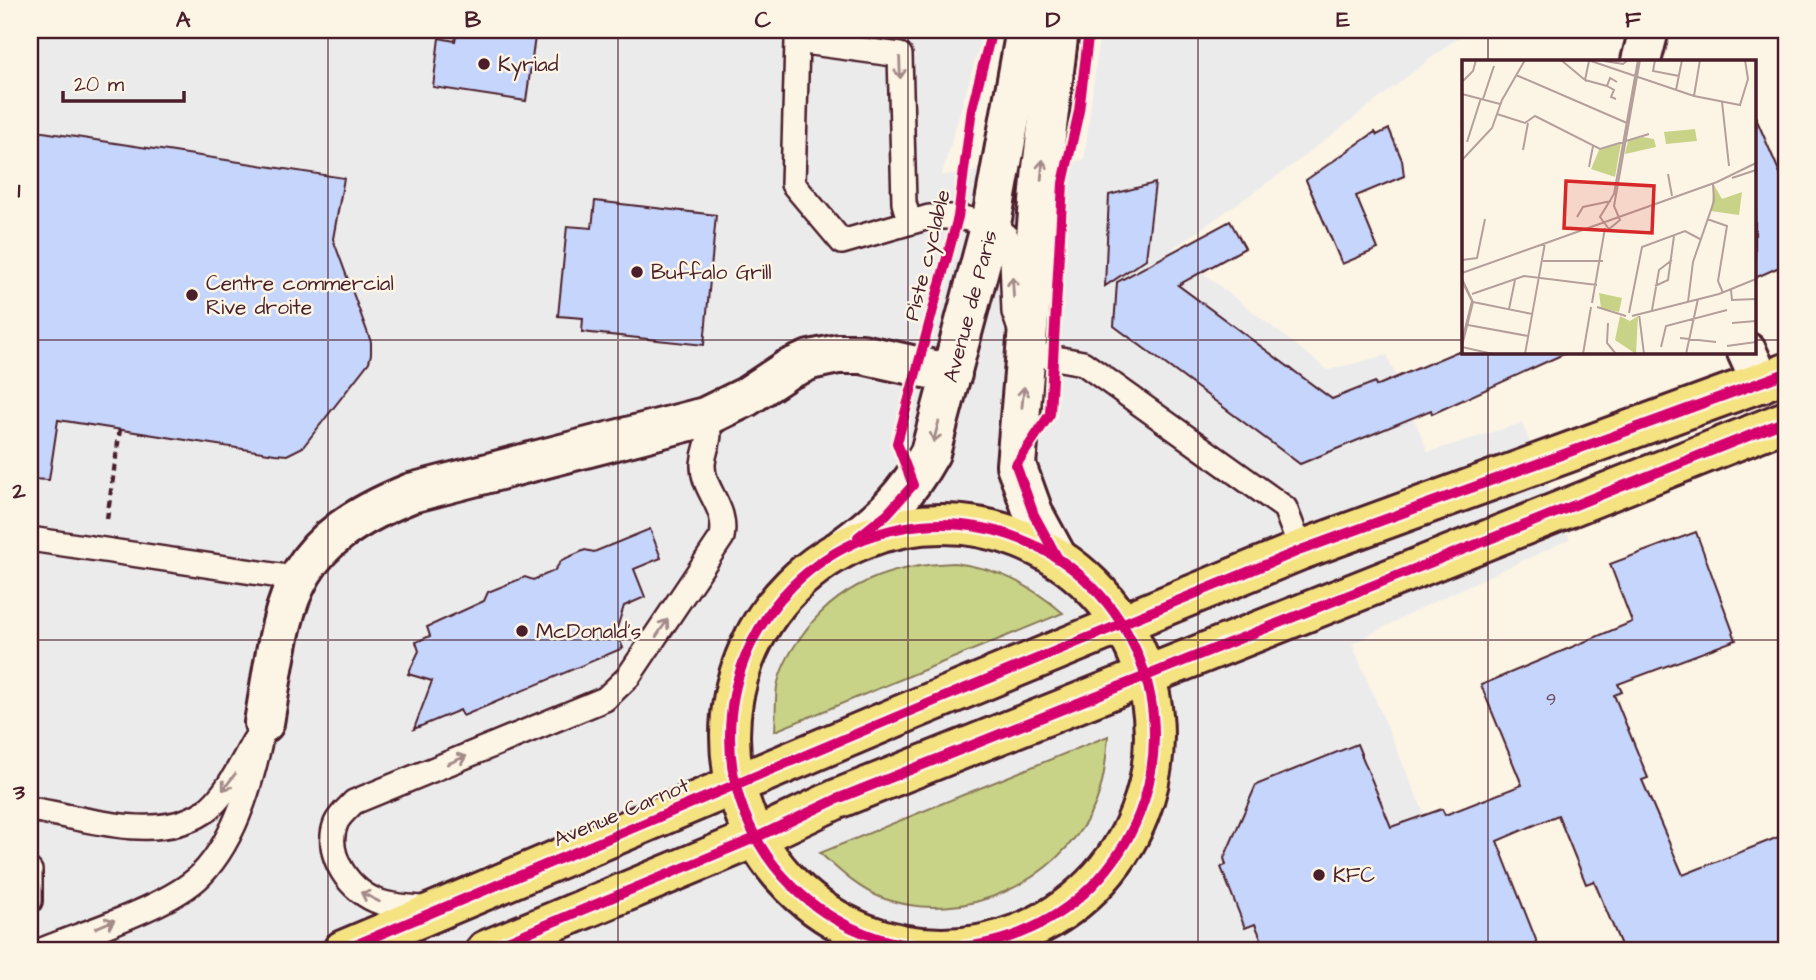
<svg xmlns="http://www.w3.org/2000/svg" width="1816" height="980" viewBox="0 0 1816 980" font-family="'Architects Daughter',sans-serif">
<style>
.built{fill:#ecebec}
.green{fill:#c8d387;stroke:#897959;stroke-width:2}
.building{fill:#c6d5fb;stroke:#4a1f2b;stroke-width:2}
.lines{fill:none;stroke-linecap:round;stroke-linejoin:round}
.service-casing{stroke:#4a1f2b;stroke-width:28}
.minor-casing{stroke:#4a1f2b;stroke-width:44}
.secondary-casing{stroke:#4a1f2b;stroke-width:44}
.primary-casing{stroke:#4a1f2b;stroke-width:44}
.path{stroke:#4a1f2b;stroke-width:4.5;stroke-dasharray:7 5;stroke-linecap:butt}
.service{stroke:#fcf5e5;stroke-width:23}
.minor{stroke:#fcf5e5;stroke-width:38}
.secondary{stroke:#fcf5e5;stroke-width:38}
.primary{stroke:#f5e382;stroke-width:38}
.cycleway-casing{stroke:#fcf5e5;stroke-width:15}
.cycleway{stroke:#d6006c;stroke-width:10}
.oneway{stroke:#a38a88}
.grid{fill:none;stroke:#4a1f2b;stroke-width:2;stroke-opacity:0.55}
.poi-dot{fill:#4a1f2b;stroke:#fcf5e5;stroke-width:2.5}
.labels{text-anchor:middle;stroke-width:5;stroke-linejoin:round;paint-order:stroke}
.number-label{font-size:18px;fill:#694c5f}
.poi-label{font-size:21px;fill:#4a1f2b;stroke:#fcf5e5;text-anchor:start}
.street-label{font-size:21px;fill:#4a1f2b;stroke:#fcf5e5}
.inset-road{fill:none;stroke:#b59f9b;stroke-width:2}
.view{fill:#d62828;fill-opacity:0.15;stroke:#d62828;stroke-width:3.5}
.inset-edge{fill:none;stroke:#4a1f2b;stroke-width:3.5}
.neatline{fill:none;stroke:#4a1f2b;stroke-width:2.5}
.grid-label{font-size:23px;text-anchor:middle;font-weight:bold;fill:#4a1f2b}
</style>
<rect width="100%" height="100%" fill="#fcf5e5"/>
<filter id="ink" filterUnits="userSpaceOnUse"><feTurbulence type="fractalNoise" baseFrequency=".0143" numOctaves="2"/><feDisplacementMap in="SourceGraphic" scale="14" xChannelSelector="R" yChannelSelector="G"/><feConvolveMatrix kernelMatrix="1 2 1 2 8 2 1 2 1" color-interpolation-filters="sRGB"/></filter>
<g filter="url(#ink)">
<path class="built" d="M30 30H984L942 175 1084 160 1100 30H1468L1290 167 1172 249 1328 370 1387 355 1428 452 1522 423 1570 539 1427 605 1352 644 1482 950H30Z"/>
<g class="green">
<path d="M954 563C998 568 1030 585 1063 613L775 731C776 717 775 702 777 687 780 670 790 652 800 638 837 584 891 565 954 563Z"/>
<path d="M1108 736C1106 760 1104 786 1093 809 1057 882 965 926 885 899 859 890 840 871 820 853Z"/>
</g>
<g class="building">
<path d="M457 30H536L526 101 433 87 439 38 455 41Z"/>
<path d="M1755 116 1786 187V264L1755 278Z"/>
<path d="M1389 129 1402 160 1404 176 1356 196 1378 249 1342 264 1306 180 1375 132 1377 135Z"/>
<path d="M30 130 344 178 333 239 371 342V354L369 362 303 447 287 455 275 454 58 420 49 480 30 479Z"/>
<path d="M1155 183 1146 259 1105 286 1109 195Z"/>
<path d="M595 201 716 215 704 345 582 332 583 318 558 316 567 226 592 228Z"/>
<path d="M1230 221 1245 248 1178 285 1332 399 1375 382 1376 386 1456 352H1568L1432 414 1431 410 1300 464 1114 326 1117 282Z"/>
<path d="M650 529 661 558 634 569 645 597 624 606 616 631 623 648 463 716 460 710 414 729 432 681 408 674 419 651 416 642 430 636 427 627 484 601 488 592 525 577 533 580 554 571 562 560 585 550 594 552Z"/>
<path d="M1696 532 1736 640 1618 684 1622 692 1614 695 1648 778 1642 780 1683 875 1786 834V950H1623L1594 881 1586 884 1558 815 1497 841 1540 950H1266L1255 924 1245 928 1221 867 1226 865 1224 858 1256 785 1357 744 1391 827 1442 809 1445 815 1522 785 1481 685 1632 622 1610 564Z"/>
</g>
<g class="lines">
<defs>
<g id="service">
<path d="M909 221 904 203 900 55 797 41 793 184 842 242 929 217H958L991 224 1006 236 1012 258 1014 312 1028 353 1083 363 1285 508 1301 550"/>
<path d="M30 539 280 576 295 583"/>
<path d="M30 809C82 817 156 844 204 812 226 797 241 764 254 741"/>
<path d="M30 871V901"/>
<path d="M430 909C414 907 395 907 380 902 351 893 323 855 336 823 339 816 348 808 354 802L605 699 628 677 722 537C728 506 702 491 703 464 705 442 714 441 705 417"/>
<path d="M42 950C86 932 169 907 201 875 238 837 254 773 264 723"/>
</g>
<g id="minor">
<path d="M1641 61 1649 30"/>
<path d="M1747 352 1761 383"/>
<path d="M264 723C285 599 283 545 411 493L705 417 746 397 787 370 810 360 838 354H862L952 374"/>
</g>
<g id="secondary">
<path d="M844 547C883 518 906 496 930 453L991 224 1026 30"/>
<path d="M1058 559 1034 515 1016 465 1042 168 1059 30"/>
<path d="M851 928 867 950"/>
<path d="M967 950 972 946"/>
</g>
<g id="primary">
<circle cx="942" cy="736" r="212"/>
<path d="M343 950 915 709 1301 550 1786 373"/>
<path d="M486 950 755 838 837 799 1786 421"/>
</g>
</defs>
<use href="#service" class="service-casing"/>
<use href="#minor" class="minor-casing"/>
<use href="#secondary" class="secondary-casing"/>
<use href="#primary" class="primary-casing"/>
<path class="path" d="M107 519 120 429"/>
<use href="#service" class="service"/>
<use href="#minor" class="minor"/>
<use href="#secondary" class="secondary"/>
<use href="#primary" class="primary"/>
<defs>
<g id="cycleway">
<circle cx="942" cy="736" r="212"/>
<path d="M858 537 887 514 913 485 897 443 958 217 972 108 992 30"/>
<path d="M1058 559 1034 515 1016 465 1050 414 1063 183 1079 111 1089 30"/>
<path d="M343 950 915 709 1301 550 1786 373"/>
<path d="M486 950 755 838 837 799 1786 421"/>
</g>
</defs>
<use href="#cycleway" class="cycleway-casing"/>
<use href="#cycleway" class="cycleway"/>
</g>
<defs><path id="oneway-shaft" d="M-6 0H5M1.5-3L5.5 0L1.5 3" fill="none" stroke-width="1.6" stroke-linecap="round" stroke-linejoin="round" transform="scale(1.75)"/></defs>
<g class="oneway">
<use href="#oneway-shaft" transform="translate(900 68) rotate(88)"/>
<use href="#oneway-shaft" transform="translate(1042 170) rotate(-85)"/>
<use href="#oneway-shaft" transform="translate(1013 287) rotate(-93)"/>
<use href="#oneway-shaft" transform="translate(1023 397) rotate(-84)"/>
<use href="#oneway-shaft" transform="translate(936 432) rotate(105)"/>
<use href="#oneway-shaft" transform="translate(662 628) rotate(-56)"/>
<use href="#oneway-shaft" transform="translate(457 760) rotate(-23)"/>
<use href="#oneway-shaft" transform="translate(229 782) rotate(127)"/>
<use href="#oneway-shaft" transform="translate(370 897) rotate(-153)"/>
<use href="#oneway-shaft" transform="translate(105 924) rotate(-23)"/>
</g>
</g>
<path class="grid" d="M328 30V950M618 30V950M908 30V950M1198 30V950M1488 30V61M30 340H1464M1755 340H1786M1488 352V950M30 640H1786"/>
<g class="poi-dot">
<circle cx="484" cy="64" r="7"/>
<circle cx="637" cy="272" r="7"/>
<circle cx="192" cy="295" r="7"/>
<circle cx="522" cy="631" r="7"/>
<circle cx="1319" cy="875" r="7"/>
</g>
<g class="labels">
<g class="number-label">
<text x="1551" y="705">9</text>
</g>
<g class="poi-label">
<text x="498" y="71">Kyriad</text>
<text x="651" y="279">Buffalo Grill</text>
<text x="206" y="290">Centre commercial<tspan x="206" dy="24">Rive droite</tspan></text>
<text x="536" y="638">McDonald's</text>
<text x="1333" y="882">KFC</text>
</g>
<g class="street-label">
<text transform="translate(927 255) rotate(-76)" y="7">Piste cyclable</text>
<text transform="translate(970 306) rotate(-75)" y="7">Avenue de Paris</text>
<text transform="translate(621 812) rotate(-23)" y="7">Avenue Carnot</text>
</g>
</g>
<g transform="translate(1462 60)">
<rect width="294" height="294" fill="#fcf5e5"/>
<path d="M233 69 235 81 204 84 202 72ZM181 77 192 79 194 87 163 94 166 81ZM159 83 153 117 129 109 137 90ZM252 125 260 139 280 132 277 155 249 151ZM137 233 160 238 157 252 139 248ZM158 256 168 261 176 256 174 294 153 280Z" fill="#c8d387"/>
<path class="inset-road" d="M99 0 123 20 127 1M126 0 232 36 278 45 286 19 283 0M176 0 152 134 138 157 147 169 158 160 152 146 178 0M193 0 191 11 217 16M142 1 161 4 166 0M54 15 165 63M123 20 145 26 148 18 155 22M0 22 11 11 14 0M145 26 152 30 149 37 154 39M214 30 220 0M0 34 38 44M232 36 238 0M21 39 32 6M260 42 267 106M35 54 63 63 73 56 138 89 187 74M5 82 19 38M61 90 66 63M0 100 30 68 40 40 63 0M127 107 131 86M206 114 210 136M270 118 294 110M115 157 121 147 149 141M245 159 265 166 256 221 261 233M0 200 15 198 23 159M81 201H141M0 213 255 122 294 103M0 219 11 242 0 286M0 221 10 241 0 281M193 226 206 220 212 176M269 230 270 240 294 239M10 234 62 216 135 225M11 242 70 254M226 242 231 202 252 141 251 124M130 243 143 168M135 247 164 256M47 249 53 220M190 250 197 210 210 200M167 253 180 187 223 171 238 179M177 254 182 294M170 256 257 234 294 219M146 263 145 283 154 294M270 263 294 261M6 265 66 276M218 278 254 282M265 286 294 282M0 287 31 294M199 287 204 266 265 250M63 294 83 183M121 294 129 247M224 294 236 239"/>
<path class="view" d="M104 121 192 126 190 173 102 168Z"/>
<rect width="294" height="294" class="inset-edge"/>
</g>
<rect width="1816" height="980" fill="none" stroke="#fcf5e5" stroke-width="77"/>
<path d="M63 91v10h121v-10" fill="none" stroke="#4a1f2b" stroke-width="3.5"/>
<text x="74" y="91" font-size="21" fill="#4a1f2b" stroke="#fcf5e5" stroke-width="5" paint-order="stroke">20 m</text>
<rect x="38" y="38" width="1740" height="904" class="neatline"/>
<g class="grid-label">
<text x="183" y="27">A</text>
<text x="473" y="27">B</text>
<text x="763" y="27">C</text>
<text x="1053" y="27">D</text>
<text x="1343" y="27">E</text>
<text x="1633" y="27">F</text>
<text x="19" y="197">1</text>
<text x="19" y="498">2</text>
<text x="19" y="799">3</text>
</g>
</svg>
